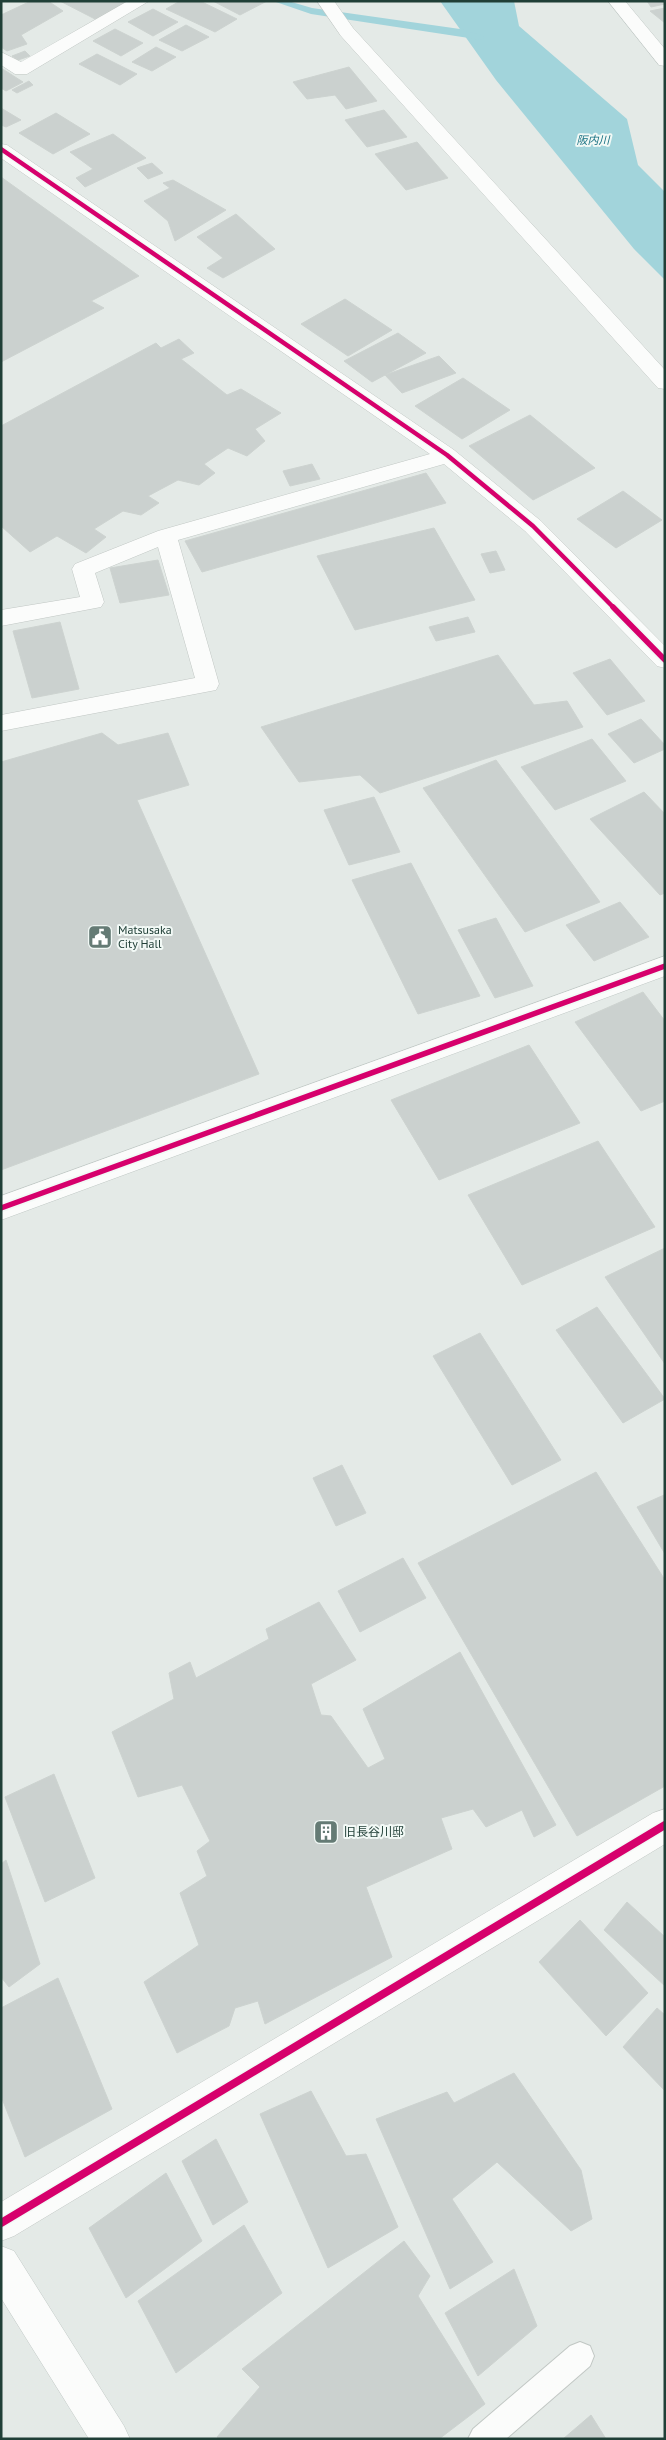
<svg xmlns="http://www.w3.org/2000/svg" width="666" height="2440" viewBox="0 0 666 2440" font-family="'PT Sans','Noto Sans JP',sans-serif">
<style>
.water{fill:#a2d4db}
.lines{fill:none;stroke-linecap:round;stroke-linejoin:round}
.stream{fill:#a2d4db;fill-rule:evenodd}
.building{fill:#cbd1cf;stroke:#cdd3d0}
.lane-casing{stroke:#c1c7c4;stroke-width:2}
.street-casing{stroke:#c1c7c4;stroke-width:1}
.secondary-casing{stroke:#c0c8c5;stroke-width:1}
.lane{fill:#fbfcfb;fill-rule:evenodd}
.street{fill:#fbfcfb;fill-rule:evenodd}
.secondary{fill:#fbfcfb;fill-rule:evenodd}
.cycleway-far2-casing{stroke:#f2f9f6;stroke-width:7}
.cycleway-far1-casing{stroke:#f2f9f6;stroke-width:9}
.cycleway-casing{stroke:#f2f9f6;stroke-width:11}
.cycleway-far2{stroke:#d6006c;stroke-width:4.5}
.cycleway-far1{stroke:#d6006c;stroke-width:5.5}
.cycleway{stroke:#d6006c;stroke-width:8}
.labels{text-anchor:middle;stroke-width:4;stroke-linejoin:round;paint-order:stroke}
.far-water-label{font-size:11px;font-style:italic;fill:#156f80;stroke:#f2f9f6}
.poi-label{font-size:12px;fill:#203f37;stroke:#f2f9f6;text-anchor:start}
</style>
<rect width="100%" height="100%" fill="#e4eae7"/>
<path class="water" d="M440 1H514L519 26 627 119 638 165 665 192V280L634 249 496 80Z"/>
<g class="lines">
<path class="stream" d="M273 1H288L312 8 460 29 487 37 482 40 311 14Z"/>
</g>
<g class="building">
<path d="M31 1H48L63 11 21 35 27 44 7 51 1 47V15Z"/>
<path d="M60 1H120L124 3 95 19Z"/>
<path d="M180 1H200L237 19 215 32 166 9Z"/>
<path d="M213 1H267L240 15Z"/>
<path d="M647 1H665V4L651 7Z"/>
<path d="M665 8V23L650 11Z"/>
<path d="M153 9 178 22 153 36 128 22Z"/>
<path d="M186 25 209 37 182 51 159 40Z"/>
<path d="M115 29 143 43 121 56 93 41Z"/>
<path d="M156 47 176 57 152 71 132 62Z"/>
<path d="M25 51 30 56 18 60 12 56Z"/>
<path d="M97 54 137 74 120 85 79 64Z"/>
<path d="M349 67 377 101 346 109 335 95 307 99 293 82Z"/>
<path d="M1 68 23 82 6 91 1 88Z"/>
<path d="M29 81 33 85 17 93 12 90Z"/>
<path d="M1 108 21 120 6 127 1 125Z"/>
<path d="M384 110 407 137 367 147 345 120Z"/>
<path d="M56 113 90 134 53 154 19 133Z"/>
<path d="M113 134 146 158 85 187 76 178 93 169 70 152Z"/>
<path d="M417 142 448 178 406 190 375 154Z"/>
<path d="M152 163 163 173 148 179 137 168Z"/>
<path d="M1 177 139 276 91 301 104 308 1 362Z"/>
<path d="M173 180 226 210 175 241 168 221 144 201 170 188 163 183Z"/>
<path d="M236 214 275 249 223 278 207 268 223 258 197 237Z"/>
<path d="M345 299 392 330 348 356 301 324Z"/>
<path d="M398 333 426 353 372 382 344 361Z"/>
<path d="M179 339 194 353 181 359 227 395 241 389 281 413 255 429 265 441 247 456 228 448 204 464 215 473 199 485 178 480 148 496 159 503 141 515 123 511 94 529 106 537 86 553 57 536 30 552 1 526V426L156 343 161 348Z"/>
<path d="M439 356 456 373 402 393 385 375Z"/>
<path d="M463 378 510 410 462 439 415 406Z"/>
<path d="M530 415 595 468 533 500 469 446Z"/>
<path d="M312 464 320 479 290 486 283 471Z"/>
<path d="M426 473 446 503 202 572 185 541Z"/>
<path d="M623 491 662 520 616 548 577 519Z"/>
<path d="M434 528 475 600 355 630 317 556Z"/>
<path d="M496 551 505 570 490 573 481 554Z"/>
<path d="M158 560 169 595 120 603 110 568Z"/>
<path d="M468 617 475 632 436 641 429 627Z"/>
<path d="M60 622 79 689 32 698 13 631Z"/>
<path d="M498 655 534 705 567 701 583 727 380 793 360 775 299 782 261 727Z"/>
<path d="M610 659 645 701 607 715 573 673Z"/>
<path d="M641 719 665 745V749L634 763 608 734Z"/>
<path d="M102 733 118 745 168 733 189 785 137 800 259 1074 1 1170V762Z"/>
<path d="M592 739 626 781 555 810 521 767Z"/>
<path d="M496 760 600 902 525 932 423 788Z"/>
<path d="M644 792 665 814V893L660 895 590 819Z"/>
<path d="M374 797 400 852 349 865 324 810Z"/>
<path d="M411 863 480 996 418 1014 352 880Z"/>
<path d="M620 902 649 937 594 961 566 925Z"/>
<path d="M496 918 533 986 495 998 458 930Z"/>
<path d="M643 992 665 1021V1101L641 1111 575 1022Z"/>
<path d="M529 1045 580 1123 439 1180 391 1100Z"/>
<path d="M598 1141 655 1227 522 1285 468 1195Z"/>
<path d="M665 1248V1364L605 1277Z"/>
<path d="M597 1307 665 1399 623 1423 556 1330Z"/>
<path d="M480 1333 561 1460 512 1485 433 1356Z"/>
<path d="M342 1465 366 1513 336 1526 313 1478Z"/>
<path d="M596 1472 665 1580V1786L577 1836 418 1563Z"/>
<path d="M664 1495 665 1497V1554L637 1507Z"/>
<path d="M403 1558 426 1598 360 1632 338 1591Z"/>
<path d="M319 1602 356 1660 311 1684 321 1715 331 1716 368 1768 385 1759 363 1709 460 1652 556 1825 534 1837 522 1810 486 1827 473 1809 441 1818 452 1849 366 1887 392 1957 265 2024 258 2001 235 2008 229 2026 177 2053 144 1982 199 1945 180 1893 207 1876 197 1851 210 1841 182 1785 138 1797 112 1732 174 1699 169 1673 190 1662 196 1678 269 1639 266 1629Z"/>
<path d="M54 1774 95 1878 45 1902 5 1797Z"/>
<path d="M6 1860 40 1964 9 1987 1 1977V1864Z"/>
<path d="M627 1902 665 1937V1986L604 1930Z"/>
<path d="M580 1920 648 1993 606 2036 539 1962Z"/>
<path d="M58 1978 112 2109 25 2157 1 2096V2008Z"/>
<path d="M657 2008 665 2015V2091L623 2047Z"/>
<path d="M514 2073 581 2170 592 2219 571 2231 497 2162 452 2199 493 2262 450 2289 376 2119 447 2092 454 2103Z"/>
<path d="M311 2091 346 2156 366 2154 398 2227 328 2268 260 2114Z"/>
<path d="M216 2139 248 2202 213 2225 182 2161Z"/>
<path d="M166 2173 202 2241 126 2298 89 2228Z"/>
<path d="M244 2225 282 2293 176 2373 138 2301Z"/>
<path d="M404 2241 430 2276 418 2296 485 2404 439 2439H219L217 2437 260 2387 242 2369Z"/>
<path d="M514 2269 537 2326 478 2376 445 2313Z"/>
<path d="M591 2415 606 2439H563Z"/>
</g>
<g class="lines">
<defs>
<path id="lane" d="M580 2342 590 2346 594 2356 590 2366 506 2439H468L473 2429 570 2346Z"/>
<g id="street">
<path d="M128 1H149L27 74H15L1 65V52L21 62Z"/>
<path d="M317 1H334L353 28 665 370V389L658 388 341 36Z"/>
<path d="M1 144 7 145 454 450 541 521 665 646V668L657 666 525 531 444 464 178 540 219 684 216 690 1 731V715L195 678 158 547 95 573 104 602 101 607 1 626V610L80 597 72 569 75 564 158 531 430 454 1 158Z"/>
<path d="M665 1809V1844L14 2236 1 2241V2202L653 1813Z"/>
</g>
<g id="secondary">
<path d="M608 1H625L665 49V66L659 65Z"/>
<path d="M665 956V976L1 1220V1196Z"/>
<path d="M1 2246 14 2251 124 2426 130 2439H89L1 2298Z"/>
</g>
</defs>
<use href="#lane" class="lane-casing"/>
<use href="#street" class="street-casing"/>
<use href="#secondary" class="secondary-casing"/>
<use href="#lane" class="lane"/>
<use href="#street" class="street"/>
<use href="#secondary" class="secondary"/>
<defs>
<path id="cycleway-far2" d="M1 149 447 455 533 526 614 608"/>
<g id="cycleway-far1">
<path d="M613 607 665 660"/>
<path d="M1 1208 665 966"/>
</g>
<path id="cycleway" d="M1 2223 665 1825"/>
</defs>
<use href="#cycleway-far2" class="cycleway-far2-casing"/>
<use href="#cycleway-far1" class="cycleway-far1-casing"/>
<use href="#cycleway" class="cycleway-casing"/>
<use href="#cycleway-far2" class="cycleway-far2"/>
<use href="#cycleway-far1" class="cycleway-far1"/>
<use href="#cycleway" class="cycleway"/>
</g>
<defs>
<symbol id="civic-square" viewBox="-11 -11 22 22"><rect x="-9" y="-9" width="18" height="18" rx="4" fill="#657b75" stroke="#f2f9f6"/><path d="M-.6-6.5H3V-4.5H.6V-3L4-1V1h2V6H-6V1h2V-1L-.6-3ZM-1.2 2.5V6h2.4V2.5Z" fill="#fff"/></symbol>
<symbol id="building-square" viewBox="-11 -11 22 22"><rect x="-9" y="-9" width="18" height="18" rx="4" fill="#657b75" stroke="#f2f9f6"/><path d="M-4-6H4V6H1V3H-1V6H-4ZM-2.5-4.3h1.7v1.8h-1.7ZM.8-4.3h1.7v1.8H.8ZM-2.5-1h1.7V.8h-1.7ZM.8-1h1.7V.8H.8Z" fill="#fff"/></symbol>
</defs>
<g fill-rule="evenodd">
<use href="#civic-square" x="86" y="923" width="28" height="28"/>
<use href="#building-square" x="312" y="1818" width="28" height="28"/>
</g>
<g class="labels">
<g class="far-water-label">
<text x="593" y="144">阪内川</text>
</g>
<g class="poi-label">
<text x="118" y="934">Matsusaka<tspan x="118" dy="14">City Hall</tspan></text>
<text x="344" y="1836">旧長谷川邸</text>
</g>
</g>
<rect width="666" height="2440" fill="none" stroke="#203f37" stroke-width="5"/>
</svg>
